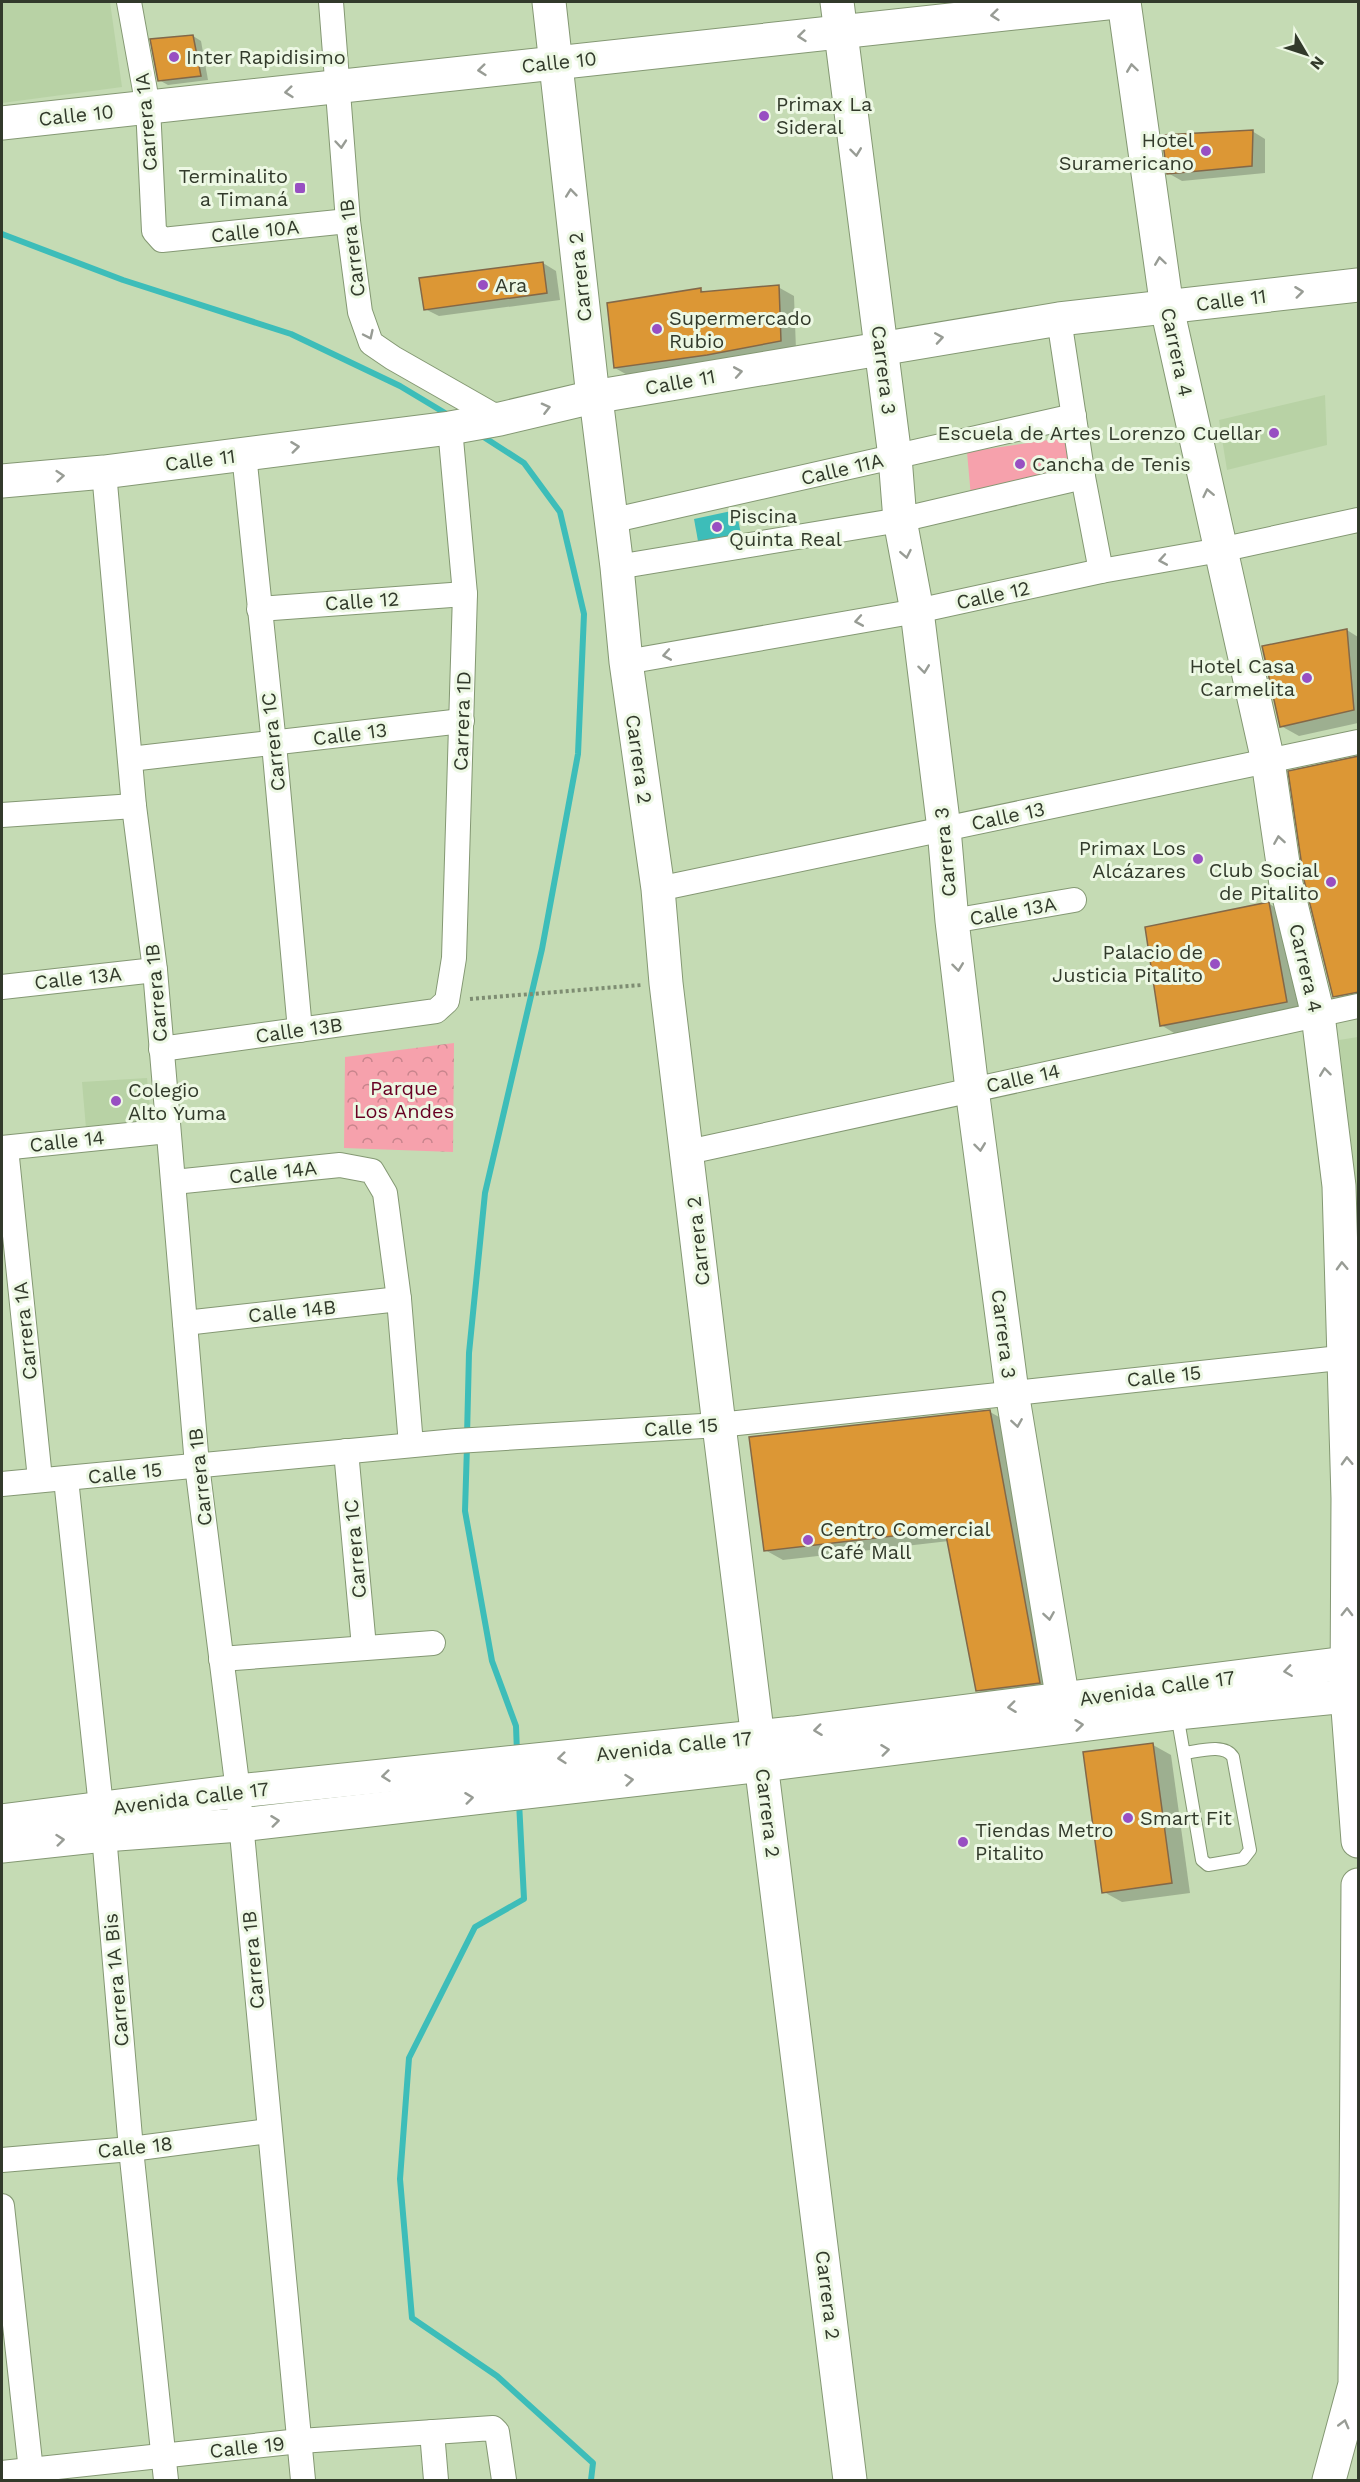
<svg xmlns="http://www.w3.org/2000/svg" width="1360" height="2482" viewBox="0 0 1360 2482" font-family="'Work Sans',sans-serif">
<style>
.built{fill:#b8d2a5}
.park{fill:url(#park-crowns)}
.garden{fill:#f6a1ac}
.water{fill:#3dbdb9}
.shadow{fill:#0003}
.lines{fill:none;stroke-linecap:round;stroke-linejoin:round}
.stream{stroke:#3dbdb9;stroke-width:6}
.building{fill:#dc9735;stroke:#836848;stroke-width:1.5}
.service-casing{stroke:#849873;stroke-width:14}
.minor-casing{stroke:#849873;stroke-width:26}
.secondary-casing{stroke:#849873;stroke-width:35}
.primary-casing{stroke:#849873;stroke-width:35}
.path{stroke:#7e8d72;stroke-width:4;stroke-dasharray:3 3;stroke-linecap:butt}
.service{stroke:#fff;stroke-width:12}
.minor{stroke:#fff;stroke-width:24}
.secondary{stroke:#fff;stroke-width:33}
.primary{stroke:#fff;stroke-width:33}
.oneway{stroke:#989c95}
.poi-dot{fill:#984fc2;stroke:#edf8e4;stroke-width:2}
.labels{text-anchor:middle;stroke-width:6;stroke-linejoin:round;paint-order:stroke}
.poi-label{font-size:20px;fill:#323a2b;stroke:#edf8e4;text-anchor:start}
.street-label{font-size:20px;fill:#323a2b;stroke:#edf8e4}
.park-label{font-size:20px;fill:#680023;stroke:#edf8e4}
</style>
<defs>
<pattern id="park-crowns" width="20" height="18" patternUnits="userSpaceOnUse" patternTransform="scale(1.5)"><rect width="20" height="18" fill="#f6a1ac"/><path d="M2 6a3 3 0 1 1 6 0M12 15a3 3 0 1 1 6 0" fill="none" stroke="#c8848c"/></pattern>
</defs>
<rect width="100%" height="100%" fill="#c5dbb4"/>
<g class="built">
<path d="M2 2H110L122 87 2 103Z"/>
<path d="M1325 395 1327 445 1227 470 1219 420Z"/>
<path d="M1358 1037V1203L1339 1040Z"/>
<path d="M147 1078 151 1119 86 1128 82 1082Z"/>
</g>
<path class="park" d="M454 1043 453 1152 344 1148 345 1057Z"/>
<path class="garden" d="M1069 437 1074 477 971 497 967 452Z"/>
<path class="water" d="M736 510 741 534 698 541 694 519Z"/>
<g class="shadow">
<path d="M193 36 201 41 208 80 168 85 159 80Z"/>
<path d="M1252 131 1265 139V173L1182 181 1168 173Z"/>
<path d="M543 263 556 271 560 300 439 316 425 309Z"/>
<path d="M778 287 794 296 796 350 631 377 615 368 701 290 706 293Z"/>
<path d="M1347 630 1358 637V723L1299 736 1281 726Z"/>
<path d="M1358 758V1005L1352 1006 1334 996Z"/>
<path d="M1268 903 1286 914 1304 1012 1179 1036 1161 1025Z"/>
<path d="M990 1412 1008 1422 1057 1693 995 1700 977 1690 949 1541 783 1560 765 1550Z"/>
<path d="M1153 1745 1171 1755 1190 1893 1122 1902 1104 1892Z"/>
</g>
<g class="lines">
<g class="stream">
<path d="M2 234 123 280 291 334 400 386 450 416"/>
<path d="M467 1436 469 1353 485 1193 542 949 578 754 584 614 560 512 524 463 479 434"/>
<path d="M467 1446 465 1511 492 1661 516 1726 517 1753"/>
<path d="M519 1802 524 1899 475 1927 409 2058 400 2179 412 2318 497 2376 593 2463 591 2480"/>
</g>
</g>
<g class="building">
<path d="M193 35 201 76 158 81 150 39Z"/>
<path d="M1253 130 1252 166 1167 174 1162 135Z"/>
<path d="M543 262 547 293 424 310 419 278Z"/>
<path d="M779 285 781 341 707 355 614 368 607 303 701 288V292Z"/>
<path d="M1347 629 1354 710 1280 727 1262 646Z"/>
<path d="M1359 756V992L1333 997 1304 880 1288 771Z"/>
<path d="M1269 902 1287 1002 1160 1026 1145 927Z"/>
<path d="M990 1410 1040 1683 976 1691 945 1530 764 1551 749 1437Z"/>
<path d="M1153 1743 1172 1883 1102 1893 1083 1752Z"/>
</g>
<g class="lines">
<defs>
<path id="service" d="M1177 1714 1202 1860 1208 1865 1243 1859 1250 1850 1233 1757C1225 1743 1199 1751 1185 1753"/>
<g id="minor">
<path d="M129 2 148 107 154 231 162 240 348 221"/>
<path d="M331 2 348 221 360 312 371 343 393 358 500 419"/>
<path d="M1059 319 1083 477 1101 571"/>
<path d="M244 454 274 744 300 1030"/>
<path d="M104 472 134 806 155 970 197 1465 238 1791 303 2480"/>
<path d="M610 521 1074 416"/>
<path d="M617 567 900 520 1083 477"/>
<path d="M259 609 465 594"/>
<path d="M626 662 917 611 1101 571 1220 550 1358 520"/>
<path d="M130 759 462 721"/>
<path d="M2 815 134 806"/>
<path d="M658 889 1358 742"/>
<path d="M952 921 1074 900"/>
<path d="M2 987 155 970"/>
<path d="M161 1049 436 1011 447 1001 454 958 465 594 450 428"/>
<path d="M2 1148 168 1131"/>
<path d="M6 1148 40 1479"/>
<path d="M688 1152 1358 1006"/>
<path d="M174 1182 340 1165 372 1171 385 1193 399 1299 411 1445"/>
<path d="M185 1323 399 1299"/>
<path d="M346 1451 364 1647"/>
<path d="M66 1479 104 1835 131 2149 166 2480"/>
<path d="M2 1484 456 1441 719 1425 1358 1356"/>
<path d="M221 1659 433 1643"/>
<path d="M2 2160 131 2149 269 2131"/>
<path d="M2 2206 32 2480"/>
<path d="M432 2432 436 2480"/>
<path d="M2 2473 300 2441 493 2428 497 2432 504 2480"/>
</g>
<g id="secondary">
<path d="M549 2 593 397 597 406 617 567 626 662 658 889 666 983 719 1425 850 2480"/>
<path d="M837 2 895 457 900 520 917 611 944 829 952 921 972 1089 1012 1392 1063 1701"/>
<path d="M2 481 104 472 450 428 500 419 593 397 1059 319 1358 285"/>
</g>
<g id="primary">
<path d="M1124 2 1167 308 1268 761 1286 884 1318 1015 1339 1186 1348 1498 1347 1696 1358 1841"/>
<path d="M2 123 1116 2"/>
<path d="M2 1821 238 1791 794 1733 1346 1663 1358 1655"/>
<path d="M2 1846 104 1835 240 1825 762 1765 1177 1713 1347 1696"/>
<path d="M1329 2480 1355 2384 1358 1885"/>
</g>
</defs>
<use href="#service" class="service-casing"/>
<use href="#minor" class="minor-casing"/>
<use href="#secondary" class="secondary-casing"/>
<use href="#primary" class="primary-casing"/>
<path class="path" d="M470 999 642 985"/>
<use href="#service" class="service"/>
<use href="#minor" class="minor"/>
<use href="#secondary" class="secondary"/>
<use href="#primary" class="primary"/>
</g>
<defs><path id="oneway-chevron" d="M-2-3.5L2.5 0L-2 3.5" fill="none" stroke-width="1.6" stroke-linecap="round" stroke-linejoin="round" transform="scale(1.5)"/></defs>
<g class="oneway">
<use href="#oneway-chevron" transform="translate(995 15) rotate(174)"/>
<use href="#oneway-chevron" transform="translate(802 36) rotate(174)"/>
<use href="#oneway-chevron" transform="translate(1132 68) rotate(-98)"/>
<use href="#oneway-chevron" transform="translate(482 70) rotate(174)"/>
<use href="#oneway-chevron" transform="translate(289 92) rotate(174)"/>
<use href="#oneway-chevron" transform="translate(341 144) rotate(85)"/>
<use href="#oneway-chevron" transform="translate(856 152) rotate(83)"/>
<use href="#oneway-chevron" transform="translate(571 193) rotate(-96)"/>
<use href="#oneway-chevron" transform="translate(1160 261) rotate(-98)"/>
<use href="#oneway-chevron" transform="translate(1299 292) rotate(-7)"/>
<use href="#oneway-chevron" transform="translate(369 335) rotate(65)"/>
<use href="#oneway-chevron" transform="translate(939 338) rotate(-9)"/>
<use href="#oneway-chevron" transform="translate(738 372) rotate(-10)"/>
<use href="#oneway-chevron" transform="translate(546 408) rotate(-14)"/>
<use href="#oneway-chevron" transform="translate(295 447) rotate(-7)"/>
<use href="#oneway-chevron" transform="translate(60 476) rotate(-5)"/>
<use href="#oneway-chevron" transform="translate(1208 493) rotate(-102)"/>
<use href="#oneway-chevron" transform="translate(906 554) rotate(79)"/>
<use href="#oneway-chevron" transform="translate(1163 560) rotate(170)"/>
<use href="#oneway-chevron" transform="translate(859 621) rotate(170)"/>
<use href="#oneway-chevron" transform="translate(667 655) rotate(170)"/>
<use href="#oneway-chevron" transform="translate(924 669) rotate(83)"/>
<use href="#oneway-chevron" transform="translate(1279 840) rotate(-99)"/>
<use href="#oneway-chevron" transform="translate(958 967) rotate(83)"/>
<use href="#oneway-chevron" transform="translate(1325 1072) rotate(-97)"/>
<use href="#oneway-chevron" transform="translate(980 1147) rotate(83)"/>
<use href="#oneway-chevron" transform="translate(1342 1266) rotate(-92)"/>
<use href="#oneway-chevron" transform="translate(1017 1423) rotate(81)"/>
<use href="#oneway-chevron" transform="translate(1347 1461) rotate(-92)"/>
<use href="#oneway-chevron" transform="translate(1347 1612) rotate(-89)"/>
<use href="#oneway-chevron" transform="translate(1049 1616) rotate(81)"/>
<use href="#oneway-chevron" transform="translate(1288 1671) rotate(172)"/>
<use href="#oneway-chevron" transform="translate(1012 1707) rotate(173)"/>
<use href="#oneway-chevron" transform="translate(1079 1725) rotate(-7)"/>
<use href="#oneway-chevron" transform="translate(818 1730) rotate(173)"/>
<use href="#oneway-chevron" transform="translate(885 1750) rotate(-7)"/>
<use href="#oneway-chevron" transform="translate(562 1758) rotate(174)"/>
<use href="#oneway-chevron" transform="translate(386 1776) rotate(174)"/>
<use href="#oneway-chevron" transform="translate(629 1780) rotate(-6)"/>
<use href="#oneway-chevron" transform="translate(469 1798) rotate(-7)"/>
<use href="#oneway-chevron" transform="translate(275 1821) rotate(-7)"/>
<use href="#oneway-chevron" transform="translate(60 1840) rotate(-6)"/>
<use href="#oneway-chevron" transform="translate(1344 2424) rotate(-75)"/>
</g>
<g class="poi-dot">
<circle cx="174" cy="57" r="6"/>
<circle cx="764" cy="116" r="6"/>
<circle cx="1206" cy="151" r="6"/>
<rect x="294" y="182" width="12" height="12" rx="3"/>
<circle cx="483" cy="285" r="6"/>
<circle cx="657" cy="329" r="6"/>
<circle cx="1274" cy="433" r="6"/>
<circle cx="1020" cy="464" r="6"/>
<circle cx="717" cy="527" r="6"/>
<circle cx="1307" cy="678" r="6"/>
<circle cx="1198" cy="859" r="6"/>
<circle cx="1331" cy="882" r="6"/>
<circle cx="1215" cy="964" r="6"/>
<circle cx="116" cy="1101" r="6"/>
<circle cx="808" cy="1540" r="6"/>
<circle cx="1128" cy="1818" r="6"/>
<circle cx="963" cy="1842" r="6"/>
</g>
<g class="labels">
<g class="poi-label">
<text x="186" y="64">Inter Rapidisimo</text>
<text x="776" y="111">Primax La<tspan x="776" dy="23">Sideral</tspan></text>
<text x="1194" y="147" text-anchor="end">Hotel<tspan x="1194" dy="23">Suramericano</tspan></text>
<text x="288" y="183" text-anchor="end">Terminalito<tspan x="288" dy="23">a Timaná</tspan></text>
<text x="495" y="292">Ara</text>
<text x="669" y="325">Supermercado<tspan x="669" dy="23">Rubio</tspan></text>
<text x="1262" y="440" text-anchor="end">Escuela de Artes Lorenzo Cuellar</text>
<text x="1032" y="471">Cancha de Tenis</text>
<text x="729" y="523">Piscina<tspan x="729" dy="23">Quinta Real</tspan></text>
<text x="1295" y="673" text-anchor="end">Hotel Casa<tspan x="1295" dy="23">Carmelita</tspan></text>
<text x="1186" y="855" text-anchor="end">Primax Los<tspan x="1186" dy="23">Alcázares</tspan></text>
<text x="1319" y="877" text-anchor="end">Club Social<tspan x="1319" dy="23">de Pitalito</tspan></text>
<text x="1203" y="959" text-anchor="end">Palacio de<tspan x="1203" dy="23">Justicia Pitalito</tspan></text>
<text x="128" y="1097">Colegio<tspan x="128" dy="23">Alto Yuma</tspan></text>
<text x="820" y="1536">Centro Comercial<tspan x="820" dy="23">Café Mall</tspan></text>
<text x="1140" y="1825">Smart Fit</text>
<text x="975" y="1837">Tiendas Metro<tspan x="975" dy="23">Pitalito</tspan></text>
</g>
<g class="street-label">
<text transform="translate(559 62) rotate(-6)" y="7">Calle 10</text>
<text transform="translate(76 115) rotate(-6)" y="7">Calle 10</text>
<text transform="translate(146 122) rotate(-95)" y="7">Carrera 1A</text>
<text transform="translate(255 231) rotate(-6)" y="7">Calle 10A</text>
<text transform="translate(352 248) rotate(-97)" y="7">Carrera 1B</text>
<text transform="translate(580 277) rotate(-96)" y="7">Carrera 2</text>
<text transform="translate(1231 300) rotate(-7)" y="7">Calle 11</text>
<text transform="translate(1177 352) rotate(78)" y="7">Carrera 4</text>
<text transform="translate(884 370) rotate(83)" y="7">Carrera 3</text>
<text transform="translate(680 382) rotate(-10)" y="7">Calle 11</text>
<text transform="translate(200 460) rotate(-7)" y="7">Calle 11</text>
<text transform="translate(842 469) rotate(-13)" y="7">Calle 11A</text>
<text transform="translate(993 595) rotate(-12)" y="7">Calle 12</text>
<text transform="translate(362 601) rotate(-4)" y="7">Calle 12</text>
<text transform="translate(462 721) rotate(-88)" y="7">Carrera 1D</text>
<text transform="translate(350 734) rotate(-7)" y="7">Calle 13</text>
<text transform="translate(273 742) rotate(-96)" y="7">Carrera 1C</text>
<text transform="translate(639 759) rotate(82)" y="7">Carrera 2</text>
<text transform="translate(1008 816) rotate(-12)" y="7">Calle 13</text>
<text transform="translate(945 852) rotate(-95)" y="7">Carrera 3</text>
<text transform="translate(1013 911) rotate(-10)" y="7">Calle 13A</text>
<text transform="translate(1306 968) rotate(77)" y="7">Carrera 4</text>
<text transform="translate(78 978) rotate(-6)" y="7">Calle 13A</text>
<text transform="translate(156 993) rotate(-95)" y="7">Carrera 1B</text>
<text transform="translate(299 1030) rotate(-8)" y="7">Calle 13B</text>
<text transform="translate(1023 1078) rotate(-12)" y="7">Calle 14</text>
<text transform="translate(67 1141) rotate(-6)" y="7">Calle 14</text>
<text transform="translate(273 1172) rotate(-6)" y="7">Calle 14A</text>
<text transform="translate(698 1241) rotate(-96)" y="7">Carrera 2</text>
<text transform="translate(292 1311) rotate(-6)" y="7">Calle 14B</text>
<text transform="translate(25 1331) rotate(-96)" y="7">Carrera 1A</text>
<text transform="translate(1004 1334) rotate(83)" y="7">Carrera 3</text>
<text transform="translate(1164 1376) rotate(-6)" y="7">Calle 15</text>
<text transform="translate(681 1427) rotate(-4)" y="7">Calle 15</text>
<text transform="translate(125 1473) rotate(-6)" y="7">Calle 15</text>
<text transform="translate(200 1477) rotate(-96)" y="7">Carrera 1B</text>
<text transform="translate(355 1549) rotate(-95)" y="7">Carrera 1C</text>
<text transform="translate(1157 1688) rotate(-8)" y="7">Avenida Calle 17</text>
<text transform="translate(674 1746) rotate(-6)" y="7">Avenida Calle 17</text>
<text transform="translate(191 1798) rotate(-7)" y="7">Avenida Calle 17</text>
<text transform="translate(768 1813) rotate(83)" y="7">Carrera 2</text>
<text transform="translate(253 1960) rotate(-95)" y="7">Carrera 1B</text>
<text transform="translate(116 1980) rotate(-95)" y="7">Carrera 1A Bis</text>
<text transform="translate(135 2147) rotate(-6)" y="7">Calle 18</text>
<text transform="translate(828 2295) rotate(83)" y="7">Carrera 2</text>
<text transform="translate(247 2447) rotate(-6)" y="7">Calle 19</text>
</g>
<g class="park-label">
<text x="404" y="1095">Parque<tspan x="404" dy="23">Los Andes</tspan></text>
</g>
</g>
<rect width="1360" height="2482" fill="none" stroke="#323a2b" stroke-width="6"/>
<g transform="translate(1306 54) rotate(129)" stroke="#edf8e4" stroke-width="4.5" paint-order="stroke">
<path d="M0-4.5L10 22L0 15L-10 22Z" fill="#323a2b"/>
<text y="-9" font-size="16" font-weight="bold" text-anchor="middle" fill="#323a2b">N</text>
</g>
</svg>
